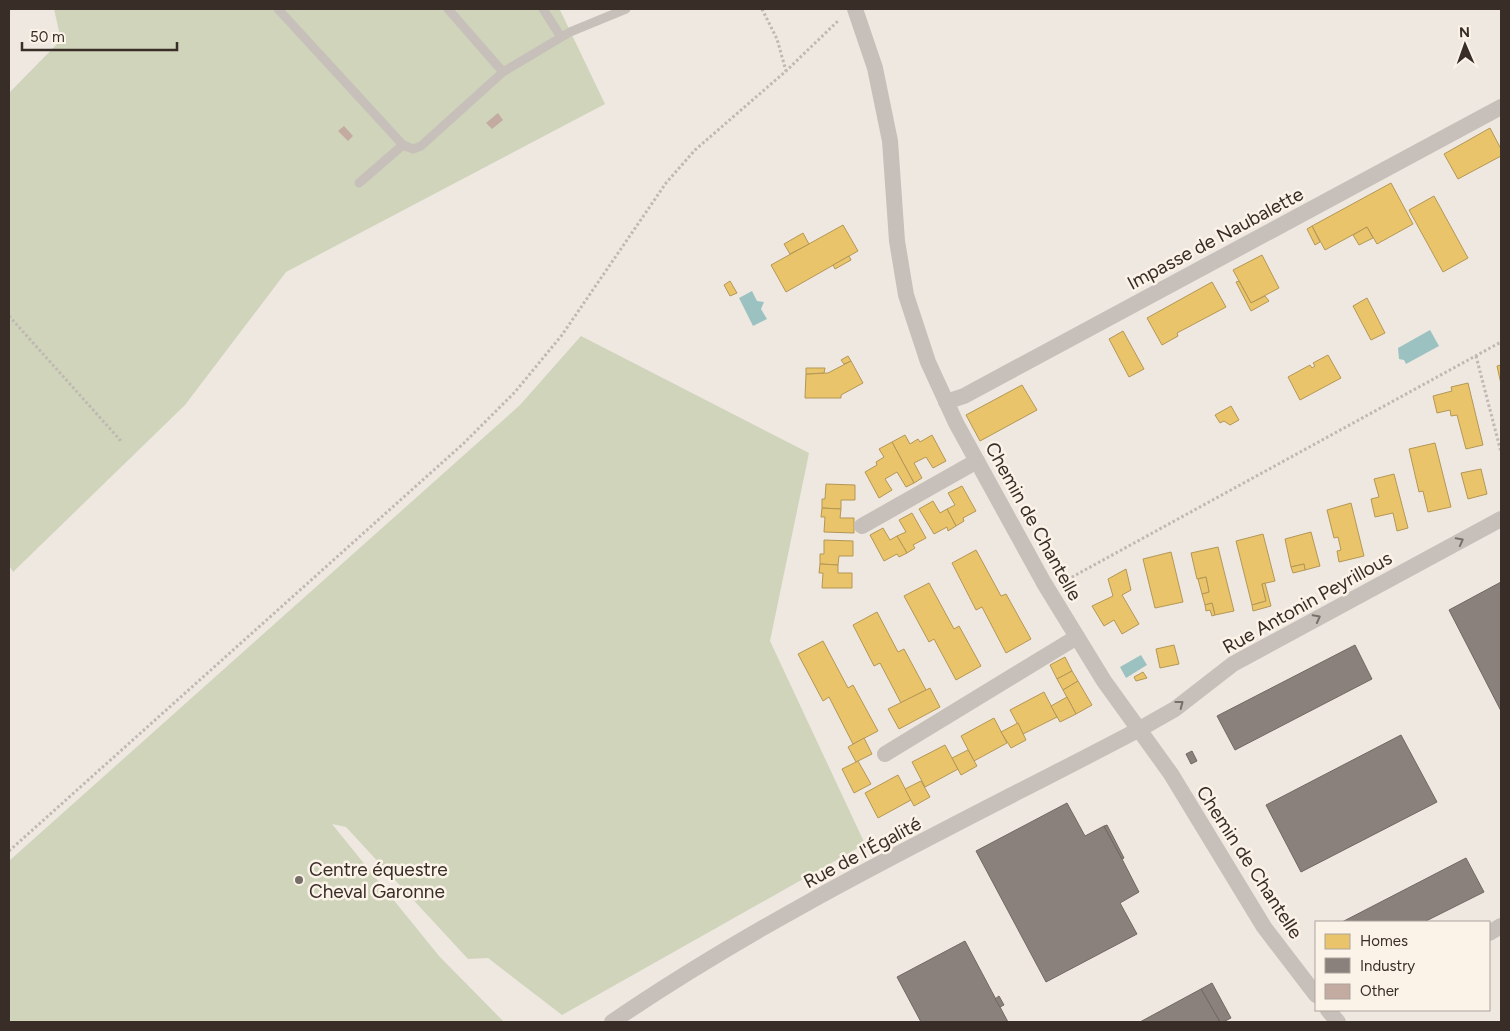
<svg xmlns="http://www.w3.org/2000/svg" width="1510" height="1031" viewBox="0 0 1510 1031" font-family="Figtree,sans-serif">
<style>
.green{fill:#cfd4ba}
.water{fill:#9bc2c1}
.homes{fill:#e9c46a;stroke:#b49756}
.industry{fill:#8a817c;stroke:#716862}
.building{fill:#c3aba1}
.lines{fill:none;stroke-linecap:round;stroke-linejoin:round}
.path{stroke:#c0b8b2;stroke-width:3;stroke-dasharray:2.5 2.5;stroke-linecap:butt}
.service{stroke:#c7c0ba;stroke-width:9}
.minor{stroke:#c7c0ba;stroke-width:16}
.oneway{stroke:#786f69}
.poi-dot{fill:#786e68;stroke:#fbf2e8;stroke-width:2}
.labels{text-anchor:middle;stroke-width:5;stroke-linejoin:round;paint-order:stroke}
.street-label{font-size:19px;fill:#382d27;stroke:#fbf2e8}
.poi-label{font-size:19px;fill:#382d27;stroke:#fbf2e8;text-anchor:start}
</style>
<rect width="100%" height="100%" fill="#eee8e1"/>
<g class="green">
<path d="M54 9H562L560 10 605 104 286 272 185 405 13 572 9 565V93L61 40Z"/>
<path d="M581 336 809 453 770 641 865 844 562 1015 488 958 468 959 346 827 332 824 439 956 504 1022H9V861L520 405Z"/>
</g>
<g class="water">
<path d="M752 291 757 301 764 302 761 309 767 319 753 326 739 298Z"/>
<path d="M1430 330 1439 346 1406 364 1404 360 1399 359 1398 348Z"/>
<path d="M1141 655 1147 665 1126 678 1120 667Z"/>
</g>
<g class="homes">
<path d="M1490 128 1501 149V156L1458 179 1444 154Z"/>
<path d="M1391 183 1413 224 1377 244 1367 227 1325 250 1312 226Z"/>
<path d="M1434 196 1468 258 1443 272 1409 210Z"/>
<path d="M843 225 858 251 786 292 771 265Z"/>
<path d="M1312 226 1320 242 1315 245 1307 229Z"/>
<path d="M1367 227 1373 238 1359 245 1353 235Z"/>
<path d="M803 233 809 244 790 254 784 244Z"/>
<path d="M1262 255 1279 288 1251 303 1233 270Z"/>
<path d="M849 256 851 260 835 269 833 265Z"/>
<path d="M730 281 737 293 730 296 724 285Z"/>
<path d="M1239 281 1251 303 1265 296 1269 301 1251 311 1236 282Z"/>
<path d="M1212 282 1226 307 1177 333 1178 336 1162 345 1147 318Z"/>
<path d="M1367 298 1385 333 1371 340 1353 306Z"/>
<path d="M1123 331 1144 369 1129 377 1109 339Z"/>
<path d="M1328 355 1341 378 1300 400 1288 377 1310 365 1312 368 1315 366 1313 363Z"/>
<path d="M848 356 851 361 844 364 841 360Z"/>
<path d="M851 361 863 383 841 395V398H805L806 374 828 373Z"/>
<path d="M1501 365V384L1497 366Z"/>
<path d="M806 368H825L824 373 806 374Z"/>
<path d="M1468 383 1483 445 1466 449 1457 415 1451 416 1450 410 1437 413 1433 396 1452 391 1451 387Z"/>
<path d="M1022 385 1037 410 980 441 966 415Z"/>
<path d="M1231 406 1239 420 1230 425 1224 421 1220 423 1215 415Z"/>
<path d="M905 435 910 444 918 439 920 442 932 435 946 461 933 468 926 457 914 463 922 478 914 483 892 442Z"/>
<path d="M892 442 914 483 906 487 897 472 885 479 892 490 879 498 865 472 877 465 876 462 884 457 879 449Z"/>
<path d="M1435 443 1451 507 1428 512 1423 491 1419 492 1409 449Z"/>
<path d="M1481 469 1487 494 1468 499 1461 473Z"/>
<path d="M1394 474 1408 528 1397 531 1393 513 1375 517 1371 499 1379 497 1374 479Z"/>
<path d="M826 484 855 485V500H841V509L822 508V499H825Z"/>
<path d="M962 486 976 511 963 518 964 521 956 526 947 509 955 505 948 493Z"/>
<path d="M933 501 940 513 947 509 956 526 948 531 947 527 934 534 919 509Z"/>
<path d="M1351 503 1364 556 1339 562 1337 551 1341 550 1338 537 1334 538 1327 510Z"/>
<path d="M822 508 841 509 840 518H854V533L824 532 825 517H821Z"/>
<path d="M912 513 926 538 913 545 915 548 907 553 897 536 906 532 899 520Z"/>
<path d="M883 528 890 540 897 536 907 553 899 557 897 554 884 561 870 535Z"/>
<path d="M1311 532 1320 566 1305 570 1304 564 1291 567 1285 539Z"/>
<path d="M1263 534 1275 581 1262 584 1266 601 1252 605 1236 541Z"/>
<path d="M824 540 853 541V556H839L838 565 820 564V554H824Z"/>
<path d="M1218 547 1234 611 1215 615 1212 603 1205 605 1202 594 1209 592 1206 577 1197 579 1191 553Z"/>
<path d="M976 550 1001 596 1006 594 1031 639 1006 653 982 607 976 610 952 563Z"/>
<path d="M1171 552 1183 602 1155 608 1143 559Z"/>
<path d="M820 564 838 565V573H852V588H822L823 573H819Z"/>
<path d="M1304 564 1305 570 1293 573 1291 567Z"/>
<path d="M1126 569 1131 590 1122 595 1139 624 1122 634 1114 620 1104 626 1092 606 1113 596 1108 579Z"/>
<path d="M1206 577 1209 592 1202 594 1198 579Z"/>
<path d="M929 583 954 629 959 626 981 666 956 680 934 639 929 642 904 596Z"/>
<path d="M1265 583 1271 606 1253 611 1252 605 1266 601 1262 584Z"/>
<path d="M1212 603 1215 615 1212 616 1210 610 1206 611 1205 605Z"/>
<path d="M877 612 898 652 904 649 926 690 901 703 880 663 874 666 853 625Z"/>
<path d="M823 641 848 688 853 685 878 731 853 744 829 697 823 701 798 654Z"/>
<path d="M1174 645 1179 664 1160 668 1156 649Z"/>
<path d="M1065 657 1072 671 1057 679 1050 665Z"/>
<path d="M1072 671 1078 681 1063 690 1057 679Z"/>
<path d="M1143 672 1147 678 1136 681 1134 677Z"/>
<path d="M1078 681 1092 705 1076 714 1063 690Z"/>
<path d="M930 688 940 707 899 729 888 709Z"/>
<path d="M1044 692 1057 717 1023 734 1010 710Z"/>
<path d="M1067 697 1076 714 1060 722 1051 706Z"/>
<path d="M994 718 1007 743 974 761 961 736Z"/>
<path d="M1018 723 1026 740 1011 748 1001 732Z"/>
<path d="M864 738 872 754 856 762 848 747Z"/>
<path d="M945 745 958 769 925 787 912 762Z"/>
<path d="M968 750 977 766 961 775 952 758Z"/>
<path d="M858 761 871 784 854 793 842 769Z"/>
<path d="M898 775 911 800 878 818 865 793Z"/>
<path d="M921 781 930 797 914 806 905 789Z"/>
</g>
<g class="industry">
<path d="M1501 582V711L1449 610Z"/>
<path d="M1355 645 1372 679 1235 750 1217 716Z"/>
<path d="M1401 735 1437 802 1301 872 1266 805Z"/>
<path d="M1192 751 1197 761 1191 764 1186 754Z"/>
<path d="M1067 803 1085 836 1104 826 1122 859 1139 892 1120 903 1137 934 1046 982 976 851Z"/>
<path d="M1107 825 1124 858 1122 859 1104 826Z"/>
<path d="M1466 858 1484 892 1424 922H1342Z"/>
<path d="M965 941 1008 1022H921L897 977Z"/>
<path d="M1212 983 1231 1018 1223 1022H1220L1201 989Z"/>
<path d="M1201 989 1220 1022H1140Z"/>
<path d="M999 996 1004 1005 1000 1007 995 999Z"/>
</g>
<g class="building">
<path d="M498 113 503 120 492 129 486 123Z"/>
<path d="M344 126 353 136 348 141 338 131Z"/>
</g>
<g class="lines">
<g class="path">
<path d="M762 9 777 39 786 71"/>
<path d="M9 316 121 441"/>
<path d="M1476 356 1501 452"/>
<path d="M1063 582 1501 342"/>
<path d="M9 851 464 443 515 392 562 335 666 183 695 150 786 71 839 20"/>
</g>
<g class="service">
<path d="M278 9 403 145 413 149 421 146 503 72 570 32 626 9"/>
<path d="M448 9 503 72"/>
<path d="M543 9 561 37"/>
<path d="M359 183 403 145"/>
</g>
<g class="minor">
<path d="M855 9 875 68 890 141 897 241 906 295 928 362 956 423 1044 583 1104 681 1171 774 1264 927 1316 995"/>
<path d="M946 402 964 396 1501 107"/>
<path d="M862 526 977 461"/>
<path d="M885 754 1077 637"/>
<path d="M1489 933 1501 926"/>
<path d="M1328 1010 1338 1022"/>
<path d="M612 1022C777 909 961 823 1138 730L1175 709 1233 664 1501 519"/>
</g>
</g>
<defs><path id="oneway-chevron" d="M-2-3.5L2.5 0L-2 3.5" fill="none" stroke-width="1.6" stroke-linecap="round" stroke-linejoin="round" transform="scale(1.25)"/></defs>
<g class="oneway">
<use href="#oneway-chevron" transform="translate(1460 541) rotate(-28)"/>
<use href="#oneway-chevron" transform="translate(1317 618) rotate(-28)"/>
<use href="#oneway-chevron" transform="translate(1180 704) rotate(-37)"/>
</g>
<circle class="poi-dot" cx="299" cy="880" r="5"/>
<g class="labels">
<g class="street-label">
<text transform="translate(1215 238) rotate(-28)" y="7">Impasse de Naubalette</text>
<text transform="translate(1034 521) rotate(61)" y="7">Chemin de Chantelle</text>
<text transform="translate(1307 602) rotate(-29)" y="7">Rue Antonin Peyrillous</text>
<text transform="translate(862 852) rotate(-28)" y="7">Rue de l'Égalité</text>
<text transform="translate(1250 862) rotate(57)" y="7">Chemin de Chantelle</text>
</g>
<g class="poi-label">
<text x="309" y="876">Centre équestre<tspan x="309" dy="22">Cheval Garonne</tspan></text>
</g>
</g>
<rect width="1510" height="1031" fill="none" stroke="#382d27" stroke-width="20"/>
<rect x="1315" y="921" width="175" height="90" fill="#fbf2e8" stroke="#ada39b"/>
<rect x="1325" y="934" width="25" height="15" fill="#e9c46a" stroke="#ada39b"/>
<text x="1360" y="946" font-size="15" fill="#382d27">Homes</text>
<rect x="1325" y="958" width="25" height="15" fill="#8a817c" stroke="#ada39b"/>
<text x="1360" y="971" font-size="15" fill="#382d27">Industry</text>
<rect x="1325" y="984" width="25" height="15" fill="#c3aba1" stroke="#ada39b"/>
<text x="1360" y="996" font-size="15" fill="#382d27">Other</text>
<g transform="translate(1465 45) rotate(358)" stroke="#fbf2e8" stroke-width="4" paint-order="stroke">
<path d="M0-4L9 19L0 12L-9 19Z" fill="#382d27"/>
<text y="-8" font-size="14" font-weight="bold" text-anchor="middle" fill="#382d27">N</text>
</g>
<path d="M22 42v8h155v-8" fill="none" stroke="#382d27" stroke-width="2.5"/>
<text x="30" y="42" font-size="15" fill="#382d27" stroke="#fbf2e8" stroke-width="4" paint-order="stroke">50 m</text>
</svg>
